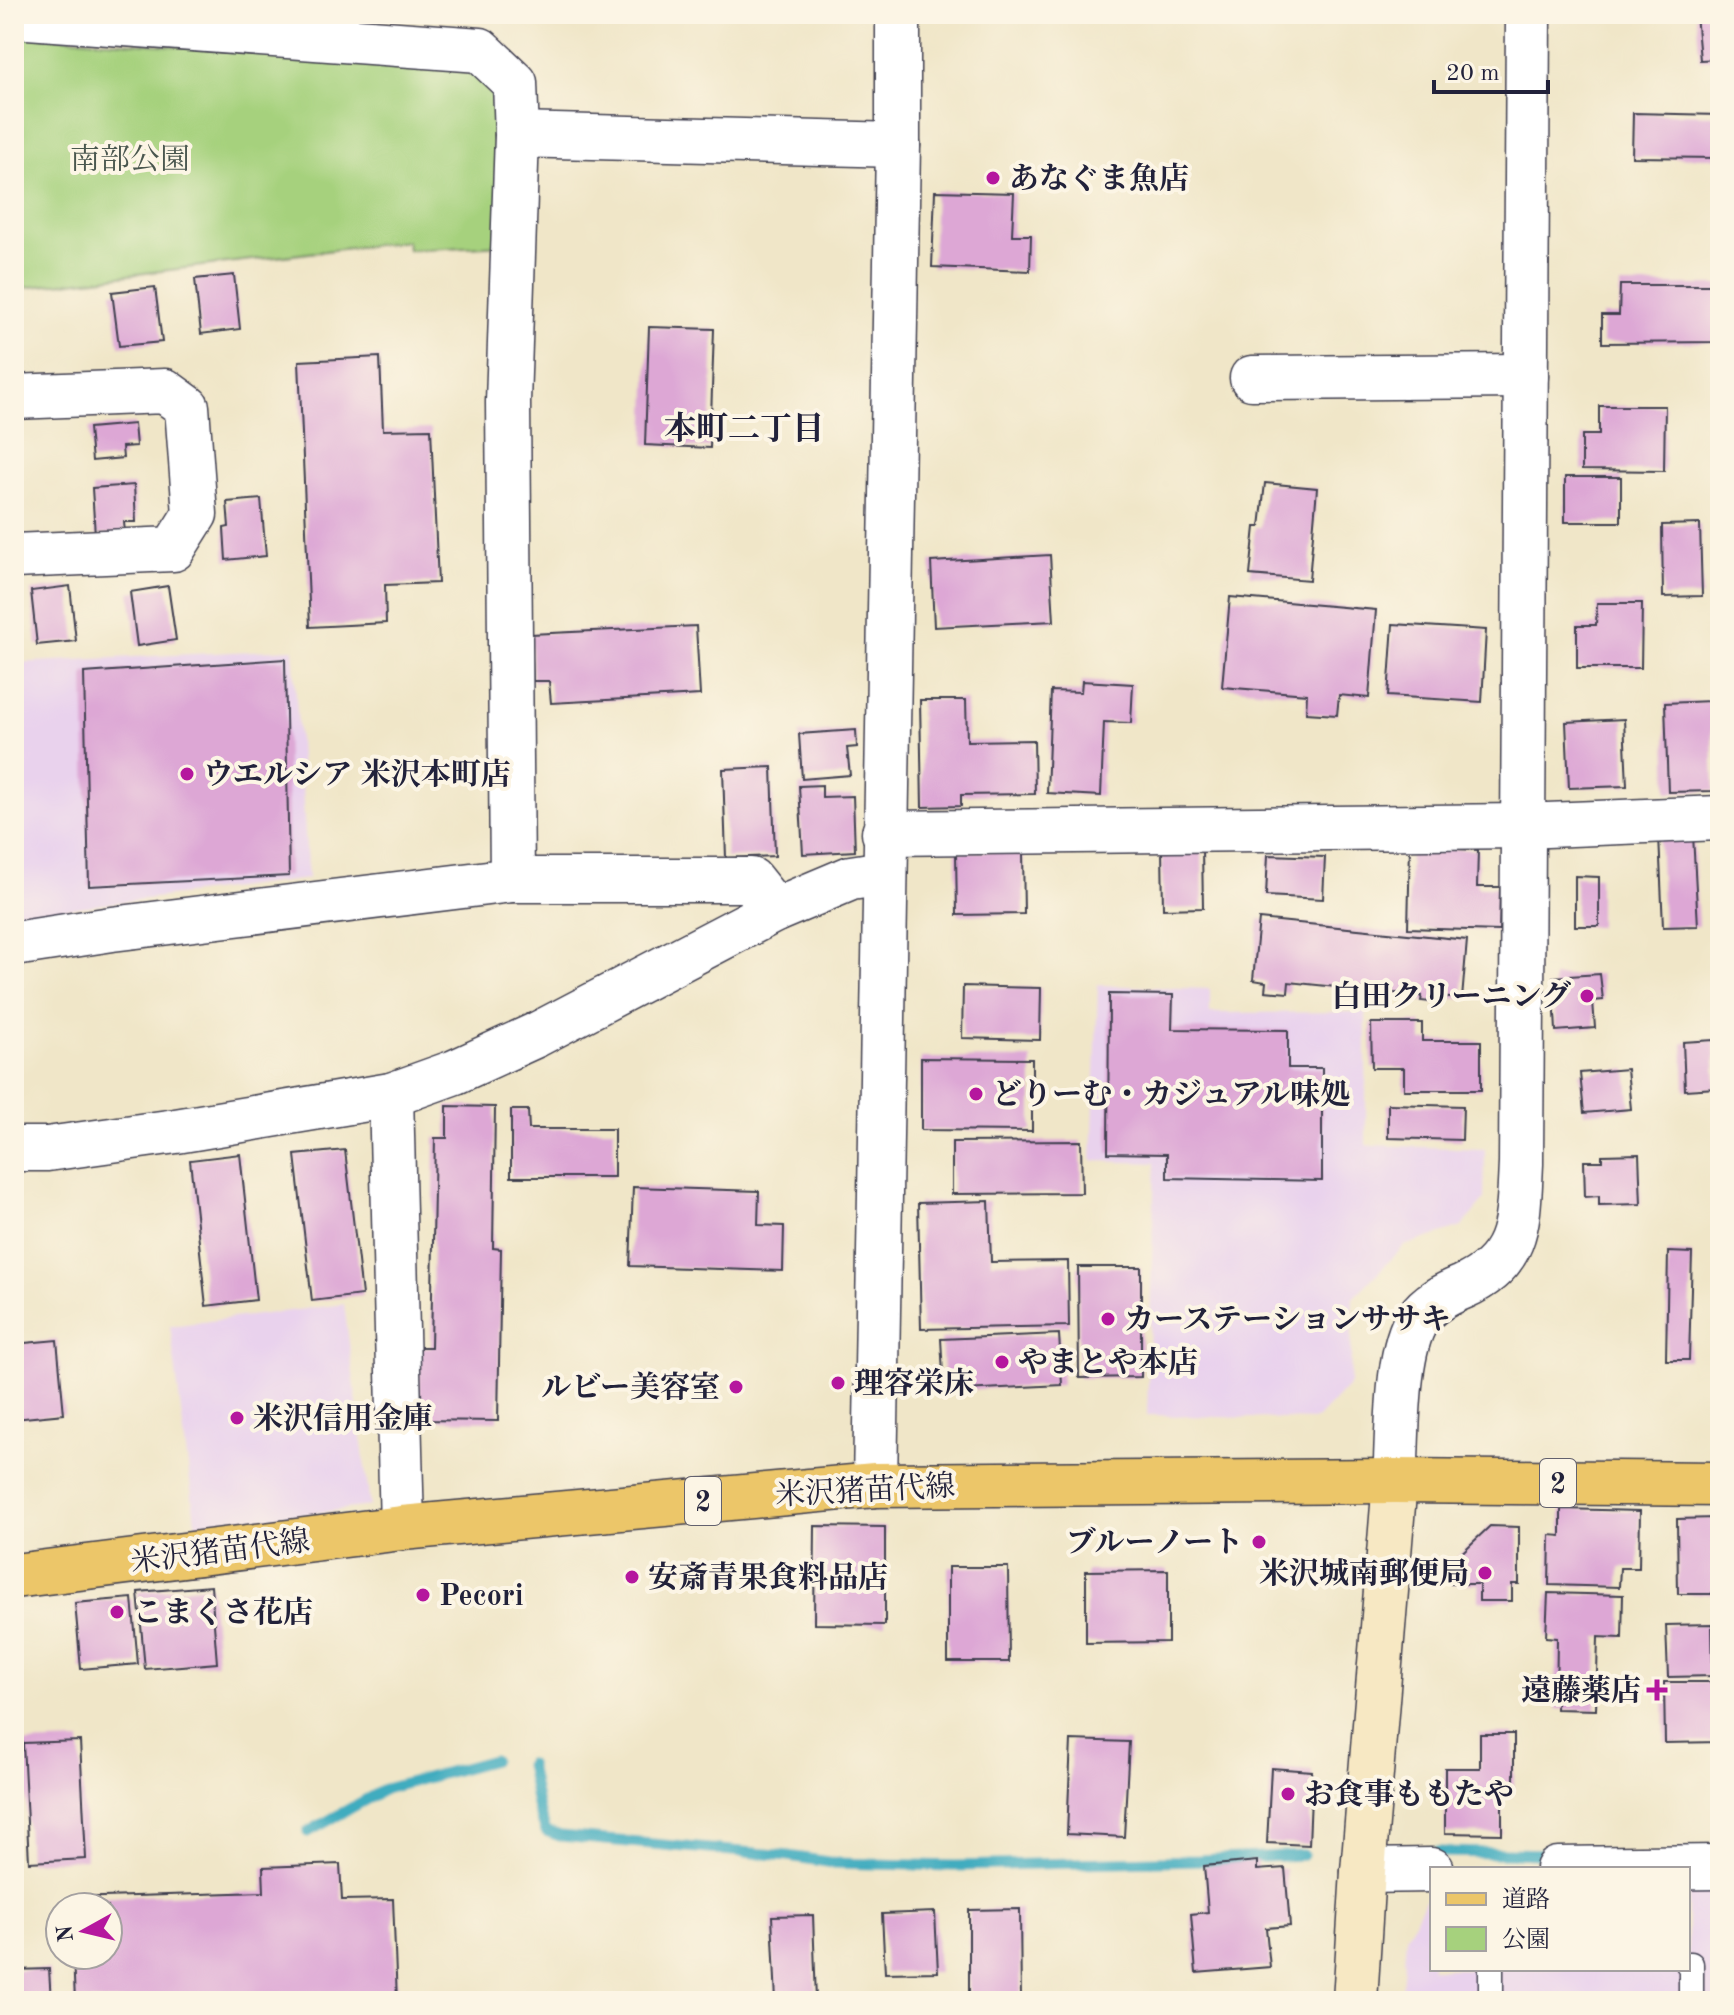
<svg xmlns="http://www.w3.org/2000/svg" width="1734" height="2015" viewBox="0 0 1734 2015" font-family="'Old Standard TT','Noto Serif JP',serif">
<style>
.built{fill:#e9d2ed}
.green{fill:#a6d17d;stroke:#647a5c;stroke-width:2}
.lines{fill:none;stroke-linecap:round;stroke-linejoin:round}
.stream{stroke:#40acbf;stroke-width:11}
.building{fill:#dda7d5}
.service-casing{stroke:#413f50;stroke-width:27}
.minor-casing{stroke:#413f50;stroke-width:47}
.tertiary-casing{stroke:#413f50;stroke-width:47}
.secondary-casing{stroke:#413f50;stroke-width:47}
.primary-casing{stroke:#413f50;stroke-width:47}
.service{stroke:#fff;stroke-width:24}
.minor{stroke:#fff;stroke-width:44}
.tertiary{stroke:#fff;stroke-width:44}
.secondary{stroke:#f7e8c3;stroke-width:44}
.primary{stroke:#ecc669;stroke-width:44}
.poi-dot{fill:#b5179e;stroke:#fcf5e5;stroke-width:3}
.labels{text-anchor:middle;stroke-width:8;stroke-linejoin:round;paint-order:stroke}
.shield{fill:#fcf5e5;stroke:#63616e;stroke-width:2}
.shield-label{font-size:28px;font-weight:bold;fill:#22223b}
.park-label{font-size:30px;fill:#4a574f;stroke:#fcf5e5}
.poi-label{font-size:30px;font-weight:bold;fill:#22223b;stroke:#fcf5e5;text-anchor:start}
.street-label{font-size:30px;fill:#22223b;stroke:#fcf5e5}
.neighbourhood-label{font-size:32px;font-weight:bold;fill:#22223b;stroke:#fcf5e5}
</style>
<rect width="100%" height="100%" fill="#fcf5e5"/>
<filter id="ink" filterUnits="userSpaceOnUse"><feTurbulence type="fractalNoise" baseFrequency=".0125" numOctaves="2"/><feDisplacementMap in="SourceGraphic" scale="16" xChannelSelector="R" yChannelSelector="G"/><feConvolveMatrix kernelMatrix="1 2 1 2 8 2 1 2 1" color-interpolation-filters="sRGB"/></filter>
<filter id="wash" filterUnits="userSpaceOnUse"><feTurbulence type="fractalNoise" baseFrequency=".006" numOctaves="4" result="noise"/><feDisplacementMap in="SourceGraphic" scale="32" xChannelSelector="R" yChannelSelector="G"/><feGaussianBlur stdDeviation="1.8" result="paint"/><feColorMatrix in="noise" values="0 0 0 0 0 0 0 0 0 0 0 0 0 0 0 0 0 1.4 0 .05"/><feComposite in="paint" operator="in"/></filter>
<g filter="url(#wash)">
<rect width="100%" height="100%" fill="#f0e6c8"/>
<g class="built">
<path d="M293 649 308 879 14 915V663Z"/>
<path d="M1098 985 1210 989V1013L1366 1012V1145L1485 1149 1484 1200 1462 1227 1404 1246 1353 1298 1350 1384 1316 1420 1147 1415 1155 1163 1092 1161Z"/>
<path d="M344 1304 370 1506 196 1528 170 1326Z"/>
<path d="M1688 1888H1720V2001H1401L1406 1937 1431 1889 1432 1969H1688Z"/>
</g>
<path class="green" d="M14 34 479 69 500 89 504 245 408 250 407 241 14 289Z"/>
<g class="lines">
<g class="stream">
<path d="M529 1764 538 1810 546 1831 560 1836 789 1856 834 1863 955 1866 1199 1860 1303 1855"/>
<path d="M308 1832 385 1789 493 1760"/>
<path d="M1437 1852 1558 1854"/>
</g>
</g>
<g id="blocks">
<g class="building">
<path d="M1696 14H1720V59L1700 60Z"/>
<path d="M1633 113 1720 115V158L1632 157Z"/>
<path d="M935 191 1014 193 1012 235H1031L1030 271 932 267Z"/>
<path d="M234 275 240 329 201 334 195 279Z"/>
<path d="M1620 285H1720V342L1602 343V315H1619Z"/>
<path d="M155 287 162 342 119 346 112 292Z"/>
<path d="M649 327 714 329 710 448 645 445Z"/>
<path d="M380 357 383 430 431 429 438 583 385 585 386 623 310 627 299 361Z"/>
<path d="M1599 406H1665L1664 471 1582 470V435H1599Z"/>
<path d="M134 424 136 446 122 447 123 458 92 461 89 428Z"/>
<rect x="1565" y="477" width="56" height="45"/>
<path d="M1265 483 1317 488 1309 580 1250 575 1255 527H1260Z"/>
<path d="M134 485 136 522H124L125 533 95 535 92 488Z"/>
<path d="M261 499 266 556 226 560 224 528 229 527 227 502Z"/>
<path d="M1700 524 1702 596 1663 597 1662 525Z"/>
<path d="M1050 555 1054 621 934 627 931 562Z"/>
<path d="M70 586 76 641 37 645 31 591Z"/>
<path d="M168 586 176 640 137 646 130 592Z"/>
<path d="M1230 597 1376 610 1369 698 1339 695 1337 715 1306 713 1307 694 1222 687Z"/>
<path d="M1597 603H1642L1641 668H1577V625H1596Z"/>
<path d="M1393 624 1486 630 1482 702 1388 696Z"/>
<path d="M696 626 700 695 551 703 549 681H533L531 634Z"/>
<path d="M285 659 289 876 89 886 84 673Z"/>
<path d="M1082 681 1133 684 1131 723 1104 722 1101 796 1047 793 1051 691 1081 692Z"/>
<path d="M920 700H966L967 741 1034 740 1035 794 961 795V806L922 807Z"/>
<path d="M1711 701 1714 791 1668 792 1665 703Z"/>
<path d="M1624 719 1627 786 1569 788 1566 722Z"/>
<path d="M856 730 857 747 847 748 850 775 802 779 799 734Z"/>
<path d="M772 767 775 856 726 858 723 769Z"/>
<path d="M822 785V797L853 796 855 851 803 854 799 786Z"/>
<path d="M1693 835 1698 926 1663 927 1659 836Z"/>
<path d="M1410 847 1478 850 1477 887H1500L1499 931 1408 928Z"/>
<path d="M1202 848 1203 908 1163 909 1162 849Z"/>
<path d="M1023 851 1024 914 957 915 956 852Z"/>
<path d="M1268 855 1325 857 1323 899 1266 896Z"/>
<path d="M1575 876 1599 877V926H1575Z"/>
<path d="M1259 919 1467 940 1462 999 1439 997 1438 1003 1421 1001 1422 996 1289 982 1288 993 1265 991 1266 982 1253 980Z"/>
<path d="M1600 974 1603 1000 1593 1001 1595 1028 1556 1031 1553 977Z"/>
<path d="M963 986 1041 988 1040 1040 962 1038Z"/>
<path d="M1109 994 1173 995 1172 1029 1288 1030V1068H1322V1181L1167 1178V1154L1108 1153Z"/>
<path d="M1371 1023H1422V1041H1481V1090H1404V1068H1372Z"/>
<path d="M1714 1040 1716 1088 1685 1090 1683 1042Z"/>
<path d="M921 1058 1032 1059V1131L921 1130Z"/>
<path d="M1627 1069 1631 1109 1584 1113 1580 1073Z"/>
<path d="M1388 1104 1463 1106 1462 1140 1388 1138Z"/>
<path d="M447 1106 495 1107 493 1248 501 1249 498 1421 419 1420 420 1347H431L435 1138H447Z"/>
<path d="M511 1110H528L529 1129H614V1177H511Z"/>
<path d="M1081 1141 1082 1193 952 1194V1142Z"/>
<path d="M345 1150 362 1295 312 1301 295 1155Z"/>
<path d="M240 1154 256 1300 206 1306 190 1160Z"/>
<path d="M1639 1154 1641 1204 1599 1205V1196L1585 1197 1584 1161H1602V1155Z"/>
<path d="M633 1187 759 1191 758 1225 784 1226 783 1271 630 1266Z"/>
<path d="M989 1201 991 1262 1068 1261 1069 1326 921 1329 918 1203Z"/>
<path d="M1668 1252 1692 1253 1689 1360H1666Z"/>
<path d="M1078 1267H1141V1377L1079 1378Z"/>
<path d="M1059 1334 1062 1385 944 1391 941 1339Z"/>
<path d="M57 1340 64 1414 14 1419V1344Z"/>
<path d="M1561 1509 1640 1511 1639 1568H1620L1619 1587 1549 1585 1550 1535 1561 1536Z"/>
<path d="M1715 1518 1716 1594H1678L1677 1519Z"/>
<path d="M815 1526 885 1527V1625L814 1624Z"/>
<path d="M1490 1526 1519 1527V1584H1512V1601H1479V1584H1451V1563Z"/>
<path d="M948 1567H1008L1009 1662H948Z"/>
<path d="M1168 1570V1642L1086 1643V1571Z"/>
<path d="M211 1586 217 1663 145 1669 138 1592Z"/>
<path d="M1548 1593 1623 1595 1622 1638 1598 1637 1596 1710 1556 1709 1557 1638 1546 1637Z"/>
<path d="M132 1598 138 1664 81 1669 75 1603Z"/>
<path d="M1712 1624 1713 1676 1668 1677 1666 1625Z"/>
<path d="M1664 1682H1720V1742L1665 1743Z"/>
<path d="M1480 1734H1514V1789H1502V1834L1445 1833V1768H1480Z"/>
<path d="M1071 1740 1129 1742 1124 1837 1067 1834Z"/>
<path d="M80 1741 86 1859 29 1862 23 1743Z"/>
<path d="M1271 1768 1312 1771 1309 1845 1267 1843Z"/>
<path d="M1257 1861V1870L1285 1868 1290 1926 1266 1928 1270 1967 1196 1973 1191 1914 1208 1912 1204 1866Z"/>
<path d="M340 1864 342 1900 393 1899 397 2001H75L73 1955H108V1907H71V1898L264 1892 263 1867Z"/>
<path d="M1020 1909 1021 2001H969V1910Z"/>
<path d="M935 1912 938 1972 885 1973 882 1914Z"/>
<path d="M813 1915 816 2001H776L772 1916Z"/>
<path d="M49 1969 51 2001H14V1970Z"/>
</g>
</g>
</g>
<g filter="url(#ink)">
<use href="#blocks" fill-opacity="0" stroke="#413f50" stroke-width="2"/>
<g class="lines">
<defs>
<g id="service">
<path d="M1688 1964H1691V2001"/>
<path d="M1491 1969V2001"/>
</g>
<g id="minor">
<path d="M14 16 480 50 515 83 517 135 508 402 512 880"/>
<path d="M517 135 898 145"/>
<path d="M1252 378 1526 376"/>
<path d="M14 397 165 391 187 407 195 514 173 549 14 556"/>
<path d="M884 833 1522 826 1720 818"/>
<path d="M14 944 112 929 512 880H751L775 910"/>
<path d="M391 1095 402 1528"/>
<path d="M14 1149H47L176 1131 391 1095 455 1072 536 1035 775 910 851 878 884 873"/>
<path d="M1558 1869 1720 1867"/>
<path d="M1363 1871 1432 1870"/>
</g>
<g id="tertiary">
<path d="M1395 1481C1398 1439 1395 1352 1418 1318 1428 1303 1446 1294 1463 1287 1521 1261 1518 1220 1521 1164L1528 14"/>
<path d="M875 1485 898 145V14"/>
</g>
<path id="secondary" d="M1355 2001 1363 1871 1395 1481"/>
<path id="primary" d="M14 1576 402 1528 875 1485 1395 1481 1720 1484"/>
</defs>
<use href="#service" class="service-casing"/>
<use href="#minor" class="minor-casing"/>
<use href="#tertiary" class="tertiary-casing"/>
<use href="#secondary" class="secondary-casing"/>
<use href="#primary" class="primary-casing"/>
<use href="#service" class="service"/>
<use href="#minor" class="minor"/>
<use href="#tertiary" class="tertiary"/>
<use href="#secondary" class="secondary"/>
<use href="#primary" class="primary"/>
</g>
</g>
<g class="poi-dot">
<circle cx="993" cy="178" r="8"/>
<circle cx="187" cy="774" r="8"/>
<circle cx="1587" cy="996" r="8"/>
<circle cx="976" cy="1094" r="8"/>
<circle cx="1108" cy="1319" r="8"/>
<circle cx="1002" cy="1362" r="8"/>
<circle cx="838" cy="1383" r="8"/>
<circle cx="736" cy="1387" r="8"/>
<circle cx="237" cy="1418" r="8"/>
<circle cx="1259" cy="1542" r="8"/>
<circle cx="1485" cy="1573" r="8"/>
<circle cx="632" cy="1577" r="8"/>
<circle cx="423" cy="1595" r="8"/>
<circle cx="117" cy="1612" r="8"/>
<path d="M1653 1678h8v8h8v8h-8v8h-8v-8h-8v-8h8z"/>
<circle cx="1288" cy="1794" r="8"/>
</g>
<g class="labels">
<g class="shield">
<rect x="1540" y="1459" width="36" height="48" rx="6"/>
<rect x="685" y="1477" width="36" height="48" rx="6"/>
</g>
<g class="shield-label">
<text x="1558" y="1493">2</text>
<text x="703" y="1511">2</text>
</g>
<g class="park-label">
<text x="130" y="169">南部公園</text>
</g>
<g class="poi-label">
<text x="1009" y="188">あなぐま魚店</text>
<text x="203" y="784">ウエルシア 米沢本町店</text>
<text x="1571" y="1006" text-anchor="end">白田クリーニング</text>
<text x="992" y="1104">どりーむ・カジュアル味処</text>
<text x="1124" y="1329">カーステーションササキ</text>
<text x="1018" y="1372">やまとや本店</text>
<text x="854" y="1393">理容栄床</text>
<text x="720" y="1397" text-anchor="end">ルビー美容室</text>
<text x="253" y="1428">米沢信用金庫</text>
<text x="1243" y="1552" text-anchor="end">ブルーノート</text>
<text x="1469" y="1583" text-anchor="end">米沢城南郵便局</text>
<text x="648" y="1587">安斎青果食料品店</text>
<text x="439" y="1605">Pecori</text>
<text x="133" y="1622">こまくさ花店</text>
<text x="1641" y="1700" text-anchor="end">遠藤薬店</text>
<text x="1304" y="1804">お食事ももたや</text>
</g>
<g class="street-label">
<text transform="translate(865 1490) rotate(-3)" y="10">米沢猪苗代線</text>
<text transform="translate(220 1551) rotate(-7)" y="10">米沢猪苗代線</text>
</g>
<g class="neighbourhood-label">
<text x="744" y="439">本町二丁目</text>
</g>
</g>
<rect width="1734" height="2015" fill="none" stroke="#fcf5e5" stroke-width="48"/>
<rect x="1430" y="1867" width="260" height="104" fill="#fcf5e5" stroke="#a5a1a1" stroke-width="2"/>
<rect x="1446" y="1893" width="40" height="12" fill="#ecc669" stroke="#a5a1a1" stroke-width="2"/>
<text x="1502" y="1907" font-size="24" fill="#22223b">道路</text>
<rect x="1446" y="1927" width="40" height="24" fill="#a6d17d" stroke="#a5a1a1" stroke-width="2"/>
<text x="1502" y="1947" font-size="24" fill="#22223b">公園</text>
<g transform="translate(84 1931) rotate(262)"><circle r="38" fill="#fcf5e5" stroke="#a5a1a1" stroke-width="2"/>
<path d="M0-6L14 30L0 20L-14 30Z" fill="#b5179e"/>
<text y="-12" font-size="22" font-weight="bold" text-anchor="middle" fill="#22223b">N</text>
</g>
<path d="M1434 80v12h114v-12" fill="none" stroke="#22223b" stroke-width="4"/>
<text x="1446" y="80" font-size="24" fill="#22223b" stroke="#fcf5e5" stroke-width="6" paint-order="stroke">20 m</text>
</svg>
